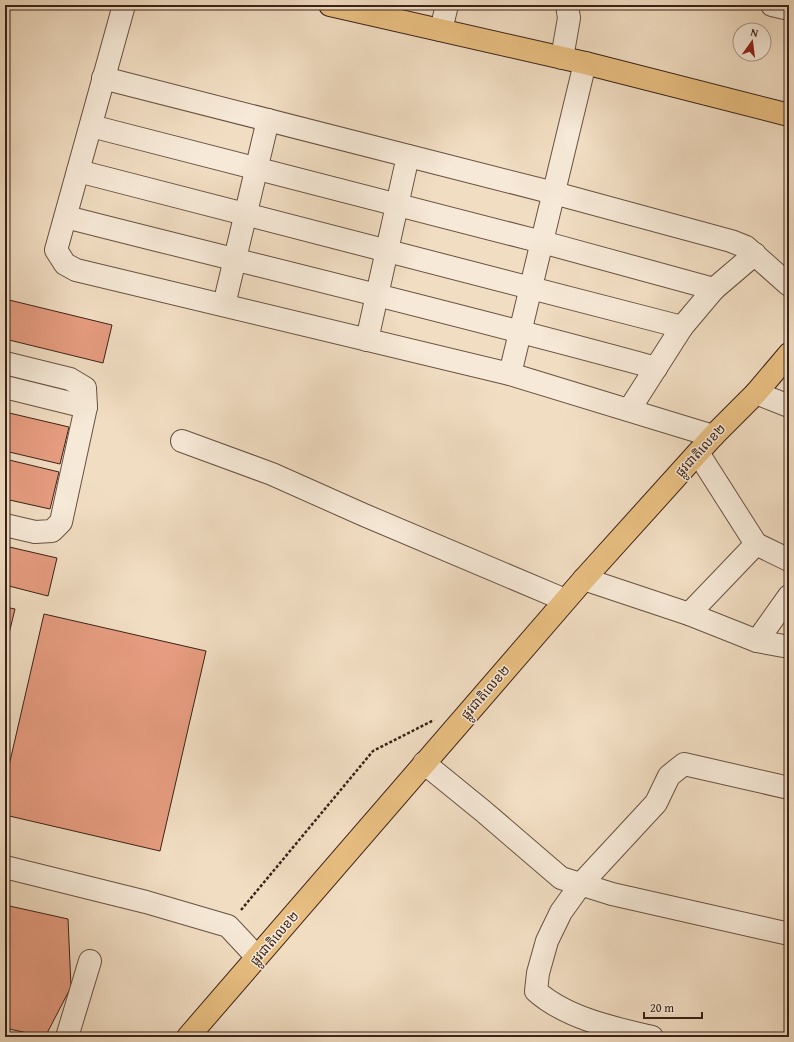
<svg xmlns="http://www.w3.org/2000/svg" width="794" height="1042" viewBox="0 0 794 1042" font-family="'Gentium Book Plus','Noto Sans Khmer',serif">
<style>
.building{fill:#e69c80;stroke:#3a2218}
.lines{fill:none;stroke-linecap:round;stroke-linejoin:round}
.minor-casing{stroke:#685142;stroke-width:24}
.major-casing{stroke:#3a2218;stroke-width:24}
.highway-casing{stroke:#3a2218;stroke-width:24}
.path{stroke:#3a2218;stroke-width:2.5;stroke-dasharray:3 2;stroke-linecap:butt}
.minor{stroke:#f6e9d7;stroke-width:22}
.major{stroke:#e8be81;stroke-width:22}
.highway{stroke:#e8be81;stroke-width:22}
.labels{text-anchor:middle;stroke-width:3;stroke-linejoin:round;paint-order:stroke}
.street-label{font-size:13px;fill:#3a2218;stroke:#f6e9d7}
</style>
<rect width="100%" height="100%" fill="#f1ddc2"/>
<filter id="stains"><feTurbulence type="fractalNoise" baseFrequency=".005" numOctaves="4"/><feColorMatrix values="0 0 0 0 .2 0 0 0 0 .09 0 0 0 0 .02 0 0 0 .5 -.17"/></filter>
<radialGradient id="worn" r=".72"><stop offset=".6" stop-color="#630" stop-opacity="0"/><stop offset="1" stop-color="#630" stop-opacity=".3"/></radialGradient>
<g class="building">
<path d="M5 299 112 325 103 363 5 339Z"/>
<path d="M5 412 69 427 60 464 5 451Z"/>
<path d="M5 459 59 472 50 509 5 499Z"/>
<path d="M5 546 57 558 48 596 5 585Z"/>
<path d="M5 607 15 609 5 650Z"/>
<path d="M44 614 206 651 160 851 5 815V783Z"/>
<path d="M5 905 68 919 71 987 45 1037 5 1028Z"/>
</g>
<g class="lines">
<defs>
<g id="minor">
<path d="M124 5 56 250 65 264 76 270 510 374 713 436"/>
<path d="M772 5 789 9"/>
<path d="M441 30 447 5"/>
<path d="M562 58 569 18 567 5"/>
<path d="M103 78 554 193 731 241 746 247 789 285"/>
<path d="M91 126 542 242 714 289"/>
<path d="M78 171 682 327"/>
<path d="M66 217C262 267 460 314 656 368"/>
<path d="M224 305 268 120"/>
<path d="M367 340 408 156"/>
<path d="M5 363 70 379 85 388 86 407 61 522 52 531 35 532 5 525"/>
<path d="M510 374 585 63"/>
<path d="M5 387 86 407"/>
<path d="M756 393 789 406"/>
<path d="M629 410 682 327 714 289 755 254"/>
<path d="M182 441 272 474 364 515 565 600"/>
<path d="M698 453 756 544 789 560"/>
<path d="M584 579 689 614 757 641 789 647"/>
<path d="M689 614 756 544"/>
<path d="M757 641 789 596"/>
<path d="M424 763 483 811 561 878 612 894 789 934"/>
<path d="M5 867 146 902 228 926 257 957"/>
<path d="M67 1037 90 961"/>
<path d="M652 1037C613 1028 566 1018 536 991L538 973 547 941 561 912 581 884 656 803 669 776 684 764 789 788"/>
</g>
<path id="major" d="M330 5 585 63 789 115"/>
<path id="highway" d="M188 1037 584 579 713 436 756 393 789 354"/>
</defs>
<use href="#minor" class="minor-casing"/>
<use href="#major" class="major-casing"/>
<use href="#highway" class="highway-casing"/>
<path class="path" d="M241 910 373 751 434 720"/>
<use href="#minor" class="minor"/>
<use href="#major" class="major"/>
<use href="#highway" class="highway"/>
</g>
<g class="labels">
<g class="street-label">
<text transform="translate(700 450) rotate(-47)" y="5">ផ្លូវជាតិលេខ២</text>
<text transform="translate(485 692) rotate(-49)" y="5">ផ្លូវជាតិលេខ២</text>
<text transform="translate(274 938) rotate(-49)" y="5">ផ្លូវជាតិលេខ២</text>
</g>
</g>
<rect width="794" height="1042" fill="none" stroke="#f1ddc2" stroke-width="20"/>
<rect x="6" y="6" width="782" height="1030" fill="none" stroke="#3a2218" stroke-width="2"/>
<rect x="10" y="10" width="774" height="1022" fill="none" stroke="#3a2218"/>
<g transform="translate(752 42) rotate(14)"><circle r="19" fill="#f6e9d7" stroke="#ab998b"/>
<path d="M0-3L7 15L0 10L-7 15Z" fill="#8f2418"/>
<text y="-6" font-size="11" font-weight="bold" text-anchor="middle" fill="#3a2218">N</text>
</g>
<path d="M644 1012v6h58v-6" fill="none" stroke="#3a2218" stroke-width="2"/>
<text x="650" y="1012" font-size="12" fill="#3a2218" stroke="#f6e9d7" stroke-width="3" paint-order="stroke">20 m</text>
<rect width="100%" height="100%" filter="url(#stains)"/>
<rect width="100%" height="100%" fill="url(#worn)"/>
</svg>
